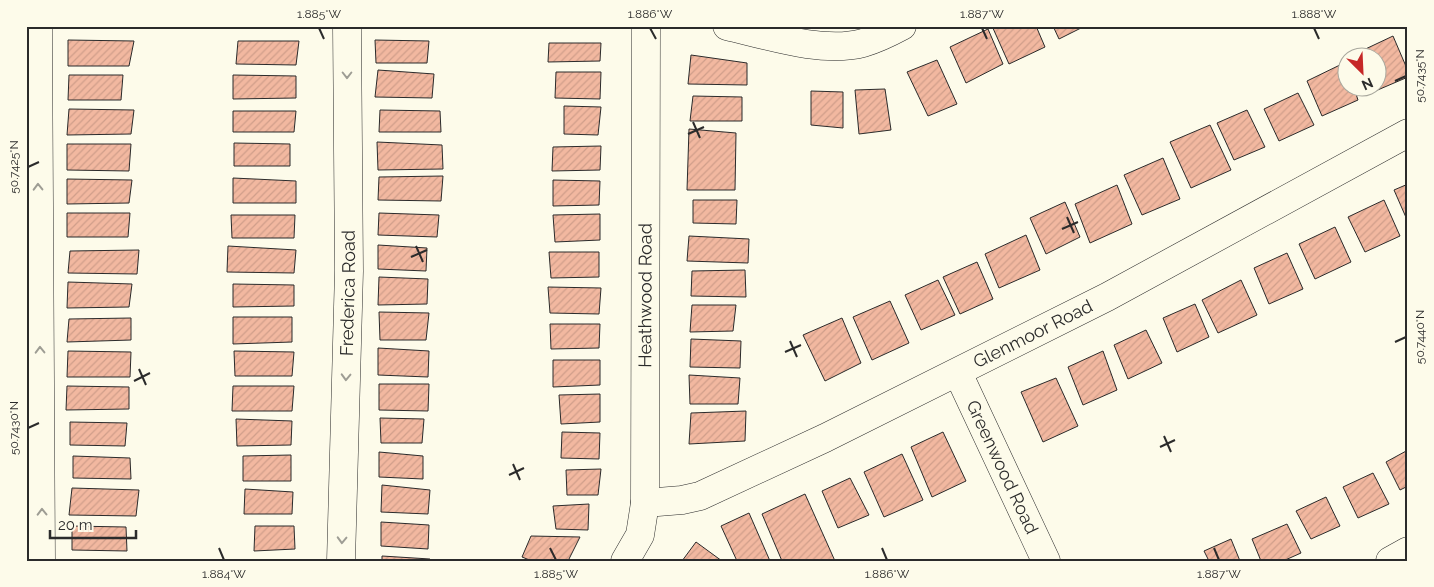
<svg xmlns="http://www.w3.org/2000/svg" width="1434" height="587" viewBox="0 0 1434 587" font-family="Raleway,sans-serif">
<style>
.building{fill:url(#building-hatch);stroke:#2b2b2b}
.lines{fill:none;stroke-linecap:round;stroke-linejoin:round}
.minor-casing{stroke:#2b2b2b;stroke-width:29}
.minor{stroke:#fdfbea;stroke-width:28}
.oneway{stroke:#9e9d94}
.ticks{fill:none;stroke:#2b2b2b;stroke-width:2}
.labels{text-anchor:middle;stroke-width:4;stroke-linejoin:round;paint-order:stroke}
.street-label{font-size:18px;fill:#2b2b2b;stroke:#fdfbea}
.neatline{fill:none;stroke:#2b2b2b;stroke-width:2}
.ticks-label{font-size:12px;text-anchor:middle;fill:#2b2b2b}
</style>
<defs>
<pattern id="building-hatch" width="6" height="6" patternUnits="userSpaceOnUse" patternTransform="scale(1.25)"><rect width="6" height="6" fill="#f2b8a0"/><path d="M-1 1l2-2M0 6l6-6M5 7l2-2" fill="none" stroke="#d09e8a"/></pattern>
</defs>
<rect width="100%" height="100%" fill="#fdfbea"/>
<g class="building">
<path d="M992 26H1036L1045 47 1009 64Z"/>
<path d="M1053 26H1085L1059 39Z"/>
<path d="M988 29 1003 64 966 83 950 47Z"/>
<path d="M1393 36 1408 71V77L1373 92 1371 88H1376V58H1359L1357 53Z"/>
<path d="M68 40 134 41 129 66H68Z"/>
<path d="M375 40 429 41 427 63H376Z"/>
<path d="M238 41H299L296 65 236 64Z"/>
<path d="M549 43H601L600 61 548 62Z"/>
<path d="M691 55 747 63V85L688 84Z"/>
<path d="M937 60 957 104 928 116 907 72Z"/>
<path d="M1344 63 1346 69V88H1354L1358 100 1322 116 1307 81Z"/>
<path d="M378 70 434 74 432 98 375 97Z"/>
<path d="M556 72H601L600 99 555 98Z"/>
<path d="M69 75H123L121 100H68Z"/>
<path d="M233 75 296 76V98L233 99Z"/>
<path d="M885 89 891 130 859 134 855 90Z"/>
<path d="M811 91 843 92V128L811 125Z"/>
<path d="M1298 93 1314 125 1279 141 1264 109Z"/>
<path d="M693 96 742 97V121H690Z"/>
<path d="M564 106 601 107 598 135 564 134Z"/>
<path d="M69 109 134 110 131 134 67 135Z"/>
<path d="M380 110 440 111 441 132H379Z"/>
<path d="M1247 110 1265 147 1234 160 1217 123Z"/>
<path d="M233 111H296L294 132H233Z"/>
<path d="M1210 125 1231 170 1191 188 1170 142Z"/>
<path d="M689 129 736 133 735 190H687Z"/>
<path d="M377 142 442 145 443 169 378 170Z"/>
<path d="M234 143 290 144V166H234Z"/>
<path d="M67 144H131L129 171 67 170Z"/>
<path d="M601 146 600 170 552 171 553 147Z"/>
<path d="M1163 158 1180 199 1142 215 1124 175Z"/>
<path d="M443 176 441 201 378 200 379 177Z"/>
<path d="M233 178 296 181V203H233Z"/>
<path d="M67 179 132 180 129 203 67 204Z"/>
<path d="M553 180 600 181 599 205 553 206Z"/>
<path d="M1408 184V222L1394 190Z"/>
<path d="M1117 185 1132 224 1090 243 1075 204Z"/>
<path d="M693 200H737L736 224 693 223Z"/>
<path d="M1384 200 1400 236 1365 252 1348 217Z"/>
<path d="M1065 202 1080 237 1046 254 1030 218Z"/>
<path d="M67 213H130L128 237H67Z"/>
<path d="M379 213 439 215 437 237 378 235Z"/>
<path d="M600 214V240L555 242 553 215Z"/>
<path d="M231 215H295L294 238H232Z"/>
<path d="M1335 227 1351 262 1315 279 1299 244Z"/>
<path d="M1026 235 1040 270 999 288 985 254Z"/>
<path d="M689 236 749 239 748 263 687 261Z"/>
<path d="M378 245 427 248 426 271 378 269Z"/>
<path d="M228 246 296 250 294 273 227 272Z"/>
<path d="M139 250 137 274 68 273 70 251Z"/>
<path d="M549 252H599V277L551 278Z"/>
<path d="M1287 253 1303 289 1269 304 1254 268Z"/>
<path d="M977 262 993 299 960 314 943 277Z"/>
<path d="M745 270 746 297 691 296 692 271Z"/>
<path d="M379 277 428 279 427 304 378 305Z"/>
<path d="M938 280 955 315 921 330 905 295Z"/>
<path d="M1241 280 1257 315 1218 333 1202 300Z"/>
<path d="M68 282 132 284 129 307 67 308Z"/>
<path d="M233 284 294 285V306L233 307Z"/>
<path d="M548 287 601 288 599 314 550 313Z"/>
<path d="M890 301 909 343 872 360 853 317Z"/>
<path d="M1195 304 1209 337 1177 352 1163 318Z"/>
<path d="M692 305H736L733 331 690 332Z"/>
<path d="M379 312 429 313 426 340H380Z"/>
<path d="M233 317H292V342L233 344Z"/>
<path d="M131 318V340L67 342 69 319Z"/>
<path d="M842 318 861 363 825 381 803 335Z"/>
<path d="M550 324H600L599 348 551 349Z"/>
<path d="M1146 330 1162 363 1128 379 1114 345Z"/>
<path d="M691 339 741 341 740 368 690 367Z"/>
<path d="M378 348 429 351 428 377 378 375Z"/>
<path d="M68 351 131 352 130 377H67Z"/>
<path d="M234 351 294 352 292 376H235Z"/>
<path d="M1103 351 1117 390 1083 405 1068 367Z"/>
<path d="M553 360H600V385L553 387Z"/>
<path d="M689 375 740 378 738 404H690Z"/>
<path d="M1056 378 1078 426 1043 442 1021 392Z"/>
<path d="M379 384H429L428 411 379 410Z"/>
<path d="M67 386 129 387V409L66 410Z"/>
<path d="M233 386H294L292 411H232Z"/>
<path d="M600 394V422L561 424 559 395Z"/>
<path d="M746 411 745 441 689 444 691 413Z"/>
<path d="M380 418 424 419 422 443H381Z"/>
<path d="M236 419 292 421 291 445 237 446Z"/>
<path d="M70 422 127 423 125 446 70 445Z"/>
<path d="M562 432 600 433 599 459 561 458Z"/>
<path d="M943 432 966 481 932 497 911 447Z"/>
<path d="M1408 450V486L1400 490 1386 462Z"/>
<path d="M379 452 423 456V479L379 477Z"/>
<path d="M902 454 923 500 884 517 864 472Z"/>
<path d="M291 455V481H243V456Z"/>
<path d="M73 456 130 458 131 479 73 478Z"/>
<path d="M601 469 598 495H567L566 470Z"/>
<path d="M1373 473 1389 504 1358 518 1343 487Z"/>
<path d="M850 478 869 515 838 528 822 491Z"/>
<path d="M382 485 430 490 428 514 381 512Z"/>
<path d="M72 488 139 490 136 516 69 515Z"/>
<path d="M245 489 293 492 292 514H244Z"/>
<path d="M805 494 835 561H782L762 514Z"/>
<path d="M1326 497 1340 526 1311 539 1296 511Z"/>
<path d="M589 504 588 530 556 529 553 506Z"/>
<path d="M749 513 770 561H737L721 526Z"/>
<path d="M381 522 429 525 428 549 381 546Z"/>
<path d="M1287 524 1301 553 1283 561H1261L1252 539Z"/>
<path d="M72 526 126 527 127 551 72 550Z"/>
<path d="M255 526H294L295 549 254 551Z"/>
<path d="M531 536 580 537 568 561H532L522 557Z"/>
<path d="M1231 539 1240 561H1209L1204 551Z"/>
<path d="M696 542 722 561H682Z"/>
<path d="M382 556 430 559V561H382Z"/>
</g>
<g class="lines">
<defs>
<g id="minor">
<path d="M38 26 41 561"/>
<path d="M727 26C766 35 823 54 863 43 877 39 889 33 902 26"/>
<path id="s1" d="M958 373 1046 561"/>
<path id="s2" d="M645 503 682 500 700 496 825 438 1107 297 1408 133"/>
<path id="s3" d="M341 561 349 271 347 26"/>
<path id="s4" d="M625 561 640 535 645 503 646 26"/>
<path d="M1390 561 1408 551"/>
</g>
</defs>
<use href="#minor" class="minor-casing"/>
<use href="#minor" class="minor"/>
</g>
<defs><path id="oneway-chevron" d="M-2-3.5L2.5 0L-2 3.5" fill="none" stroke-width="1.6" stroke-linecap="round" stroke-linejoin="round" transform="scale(1.25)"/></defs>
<g class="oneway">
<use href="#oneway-chevron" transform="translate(347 75) rotate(90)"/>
<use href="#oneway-chevron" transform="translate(38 187) rotate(-91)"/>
<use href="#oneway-chevron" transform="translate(40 350) rotate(-91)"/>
<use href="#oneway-chevron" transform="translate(346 377) rotate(92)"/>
<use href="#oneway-chevron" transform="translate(42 512) rotate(-91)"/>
<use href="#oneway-chevron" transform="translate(342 540) rotate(92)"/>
</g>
<path class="ticks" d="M319 28 324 39M650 28 656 39M982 28 987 39M1314 28 1319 39M1395 81 1406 76M693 122 700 138M688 134 704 127M28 167 39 162M1067 217 1074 233M1062 229 1078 222M416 246 423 262M411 257 427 250M790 341 797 357M1395 342 1406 337M785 352 801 345M139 369 146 385M134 381 150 373M28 428 39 423M1164 436 1171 452M1160 447 1175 440M513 464 520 480M509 475 524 468M219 548 224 560M550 548 556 560M882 548 887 560M1214 548 1219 560"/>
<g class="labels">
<g class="street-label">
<text dy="6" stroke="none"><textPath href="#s3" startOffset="268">Frederica Road</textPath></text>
<text dy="6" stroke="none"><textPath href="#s4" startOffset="270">Heathwood Road</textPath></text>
<text dy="6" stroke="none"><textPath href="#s2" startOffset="426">Glenmoor Road</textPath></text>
<text dy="6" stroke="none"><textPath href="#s1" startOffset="104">Greenwood Road</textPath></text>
</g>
</g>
<rect width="1434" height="587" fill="none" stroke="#fdfbea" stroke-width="55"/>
<g transform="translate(1362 72) rotate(156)"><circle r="24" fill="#fdfbea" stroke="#a9a89e"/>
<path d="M0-4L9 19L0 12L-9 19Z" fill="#c62828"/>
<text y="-8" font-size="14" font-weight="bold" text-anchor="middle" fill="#2b2b2b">N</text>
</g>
<path d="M50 530v8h86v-8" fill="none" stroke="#2b2b2b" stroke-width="2.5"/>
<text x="58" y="530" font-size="15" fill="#2b2b2b" stroke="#fdfbea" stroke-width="4" paint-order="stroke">20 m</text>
<rect x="28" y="28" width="1378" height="532" class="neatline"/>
<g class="ticks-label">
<text x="319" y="18">1.885°W</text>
<text x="650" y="18">1.886°W</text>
<text x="982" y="18">1.887°W</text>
<text x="1314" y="18">1.888°W</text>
<text transform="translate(1420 76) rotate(-90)" y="4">50.7435°N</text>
<text transform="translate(14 167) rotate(-90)" y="4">50.7425°N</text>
<text transform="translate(1420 337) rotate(-90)" y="4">50.7440°N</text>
<text transform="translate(14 428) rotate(-90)" y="4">50.7430°N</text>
<text x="224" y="578">1.884°W</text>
<text x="556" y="578">1.885°W</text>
<text x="887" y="578">1.886°W</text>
<text x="1219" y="578">1.887°W</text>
</g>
</svg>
